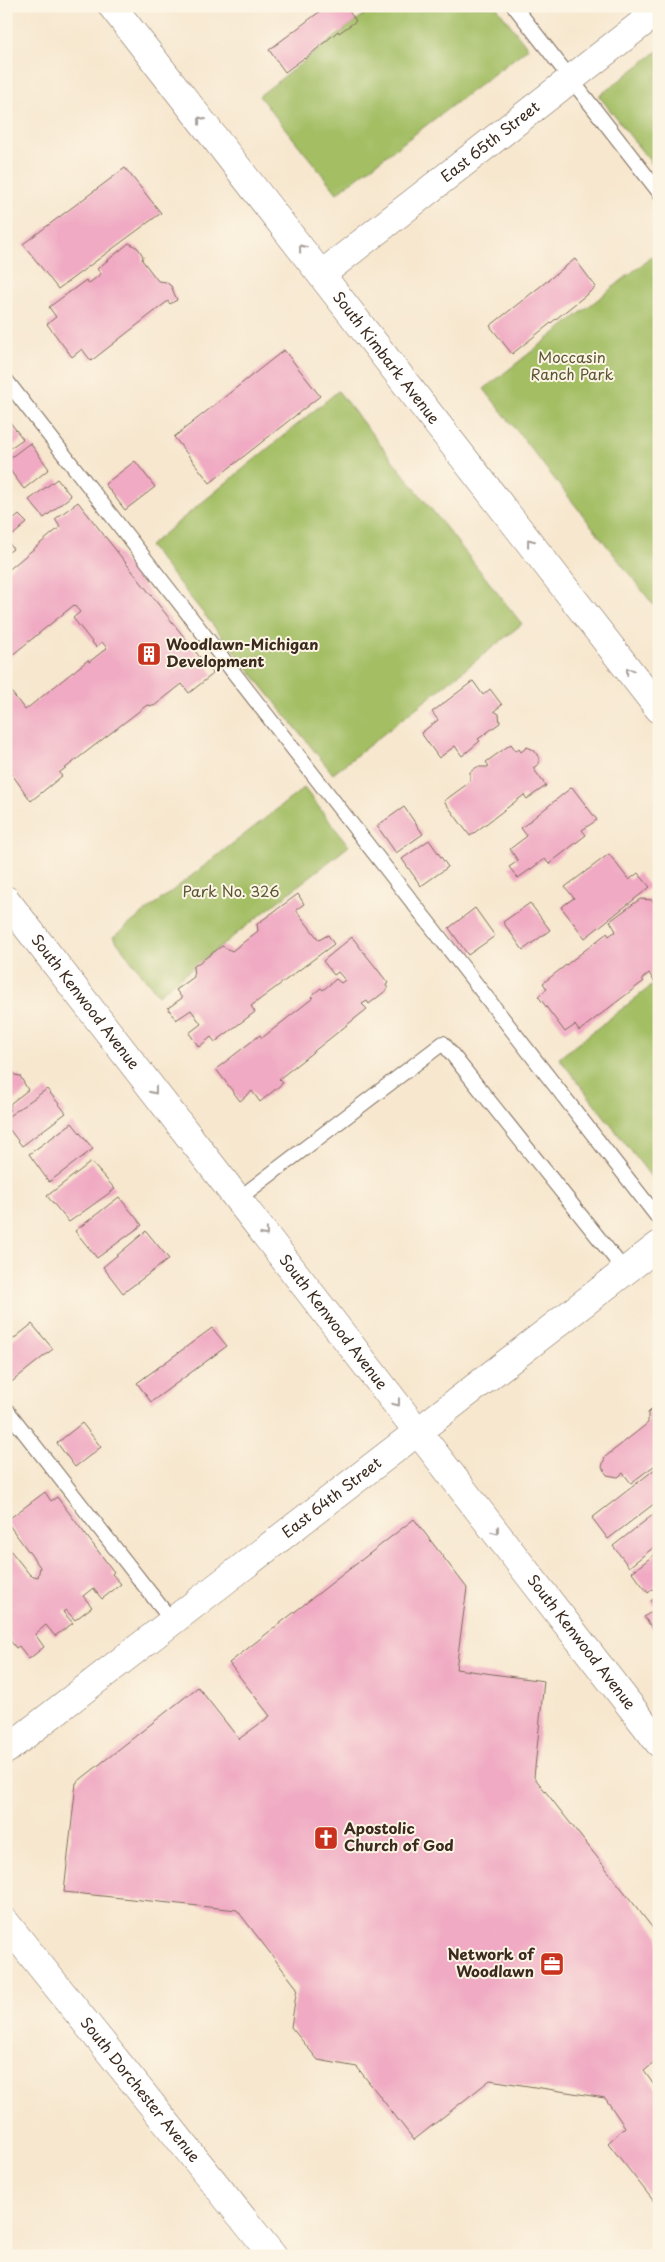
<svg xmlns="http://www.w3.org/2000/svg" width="665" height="2262" viewBox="0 0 665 2262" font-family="'Playpen Sans',sans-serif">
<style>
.green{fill:#a3be64;stroke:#6f7441}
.building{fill:#f0aac3}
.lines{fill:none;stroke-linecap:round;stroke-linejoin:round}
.lane-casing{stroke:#7d6c5c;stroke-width:16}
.street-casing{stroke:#7d6c5c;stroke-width:29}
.lane{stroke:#fff;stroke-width:14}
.street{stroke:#fff;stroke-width:28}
.oneway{stroke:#a79f9a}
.labels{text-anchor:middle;stroke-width:4;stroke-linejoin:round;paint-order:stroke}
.street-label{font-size:15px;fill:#3b2a1e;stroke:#fcf5e5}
.park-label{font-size:15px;fill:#5a5633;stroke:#fcf5e5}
.poi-label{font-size:15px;font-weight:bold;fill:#3b2a1e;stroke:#fcf5e5;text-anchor:start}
</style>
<rect width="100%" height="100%" fill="#fcf5e5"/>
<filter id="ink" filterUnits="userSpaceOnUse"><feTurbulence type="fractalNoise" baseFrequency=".02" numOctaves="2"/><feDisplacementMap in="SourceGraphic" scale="10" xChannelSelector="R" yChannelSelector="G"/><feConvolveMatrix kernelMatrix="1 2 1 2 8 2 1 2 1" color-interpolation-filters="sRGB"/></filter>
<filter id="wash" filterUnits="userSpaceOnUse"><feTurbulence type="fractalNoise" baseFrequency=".0096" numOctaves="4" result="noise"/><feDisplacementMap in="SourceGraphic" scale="20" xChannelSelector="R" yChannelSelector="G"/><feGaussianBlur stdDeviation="1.12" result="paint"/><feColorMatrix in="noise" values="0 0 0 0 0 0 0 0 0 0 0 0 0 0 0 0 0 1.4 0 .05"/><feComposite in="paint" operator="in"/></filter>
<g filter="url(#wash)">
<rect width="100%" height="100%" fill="#f7e7cf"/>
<g class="green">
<path d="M375 6H496L528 48 337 193 259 96Z"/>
<path d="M659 50V173L599 96Z"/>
<path d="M659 251V612L484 389Z"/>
<path d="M338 391 522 624 333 774 149 546Z"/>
<path d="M304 788 349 846 158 995 113 937Z"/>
<path d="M659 980V1187L559 1058Z"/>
</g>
<g id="blocks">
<g class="building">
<path d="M327 6H345L356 21 339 33 338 31 305 59 304 58 285 72 269 50Z"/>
<path d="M125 168 161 213 58 289 23 244Z"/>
<path d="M129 243 138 248 143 256 142 260 158 281 166 282 171 286 177 300 170 304 168 301 91 361 82 349 72 357 47 324 56 317 49 307 86 280 88 284 101 274 97 269Z"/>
<path d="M575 259 596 287 512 354 490 326Z"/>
<path d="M284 350 320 396 210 483 174 437Z"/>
<path d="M6 417 23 439 6 451Z"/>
<path d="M30 443 49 469 24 489 6 465V461Z"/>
<path d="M135 461 155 487 125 510 105 484Z"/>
<path d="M57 479 71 496 44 518 29 500Z"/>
<path d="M78 502 213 674 189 693 182 684 154 706 147 705 59 773 62 776 31 801 6 766V685L25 710 88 660 89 662 107 648 102 642 96 647 73 618 80 612 74 605 6 660V572L60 527 55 519Z"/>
<path d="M19 515 27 523 13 535 6 526Z"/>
<path d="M7 540 13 549 6 554V541Z"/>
<path d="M473 681 483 695 490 689 502 705 494 711 499 714 500 723 478 739 480 741 462 756 455 746 439 758 421 733 438 720 432 712Z"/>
<path d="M511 744 516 751 519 749 521 752 527 747 534 750 539 758V764L533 768 546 786 527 799 524 795 470 836 444 801 470 782V772L477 767H487L489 766 486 762Z"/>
<path d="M572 787 597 820 582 830 586 835 549 864 545 859 518 878 509 867 518 861 510 849 527 836 521 828Z"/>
<path d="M404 807 423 834 396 853 377 826Z"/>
<path d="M429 840 448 867 421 886 402 859Z"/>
<path d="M609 854 629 880 638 873 650 887 585 938 561 907 574 898 565 887Z"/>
<path d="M298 894 304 904 296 910 319 940 328 935 334 944 251 1006 255 1012 215 1042 211 1037 199 1047 189 1033 201 1024 191 1010 176 1020 168 1008 182 998 176 990 194 977 193 967 222 946 232 951 258 931 257 924Z"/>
<path d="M640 899 652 900 659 908V978L654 981 649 973 642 979 644 981 579 1031 575 1025 565 1032 538 996 547 989 543 983 607 933 609 936 616 931 610 921Z"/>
<path d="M530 903 550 930 523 950 503 922Z"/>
<path d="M475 908 495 936 468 955 449 928Z"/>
<path d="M352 937 388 983 386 985 388 989 369 1004 367 1001 362 1004 367 1009 279 1079 283 1083 260 1102 252 1091 240 1101 216 1069 260 1035 262 1038 313 998 311 996 321 988 323 990 336 979 341 983 345 980 338 972 334 975 323 961Z"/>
<path d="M6 1064 15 1075 20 1076 28 1090 11 1103 9 1111 6 1113Z"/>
<path d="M47 1089 66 1113 22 1146 6 1125V1118Z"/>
<path d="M72 1123 93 1149 49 1182 29 1154Z"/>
<path d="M91 1162 115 1189 69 1222 47 1196Z"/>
<path d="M119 1197 142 1225 97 1258 75 1231Z"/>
<path d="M146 1231 169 1259 123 1293 103 1267Z"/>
<path d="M32 1324 53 1349 9 1384 6 1381V1345Z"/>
<path d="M212 1328 227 1346 151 1402 137 1383Z"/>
<path d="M654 1407 659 1409V1462L631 1483 623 1473 618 1477 607 1475 602 1467 605 1457 648 1423V1413Z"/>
<path d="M82 1423 101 1447 75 1467 57 1443Z"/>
<path d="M659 1466V1500L608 1539 592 1518Z"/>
<path d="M45 1492 51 1501 57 1497 114 1572 112 1574 121 1584 102 1599 93 1588 83 1596 92 1607 75 1620 66 1610 63 1612 73 1623 55 1636 46 1625 35 1634 44 1647 29 1659 19 1646 16 1648 6 1635V1545L30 1575 38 1577 40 1567 6 1521Z"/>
<path d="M659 1510V1543L629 1567 613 1546Z"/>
<path d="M414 1519 467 1588 456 1669 544 1681 534 1777 659 1936V2059L644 2071 659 2092V2208L608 2143 625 2127 605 2098 490 2080 414 2140 357 2067 318 2060 291 2027 297 1988 237 1910 64 1892 76 1783 198 1687 239 1739 270 1716 229 1663Z"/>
<path d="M659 1551V1584L648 1593 632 1572Z"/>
<path d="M659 1594V1633L657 1634 644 1617 656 1608 651 1601Z"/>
</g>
</g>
</g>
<g filter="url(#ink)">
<use href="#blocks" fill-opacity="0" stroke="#7d6c5c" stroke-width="1"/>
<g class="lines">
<defs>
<g id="lane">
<path d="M514 6 659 192"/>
<path d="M6 380 659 1219"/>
<path d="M238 1199 443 1043 625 1271"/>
<path d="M6 1409 172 1621"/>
</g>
<g id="street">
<path id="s1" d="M112 6 659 709"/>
<path id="s2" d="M322 274 659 10"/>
<path id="s3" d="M6 900 659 1743"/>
<path id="s4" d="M6 1750 659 1245"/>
<path id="s5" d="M6 1923 273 2256"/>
</g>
</defs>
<use href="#lane" class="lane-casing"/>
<use href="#street" class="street-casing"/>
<use href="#lane" class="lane"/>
<use href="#street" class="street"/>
</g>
<defs><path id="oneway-chevron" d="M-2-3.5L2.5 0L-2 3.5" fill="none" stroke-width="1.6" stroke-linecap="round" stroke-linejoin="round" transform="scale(1.25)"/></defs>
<g class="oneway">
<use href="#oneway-chevron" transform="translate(201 120) rotate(-128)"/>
<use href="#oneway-chevron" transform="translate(302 248) rotate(-128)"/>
<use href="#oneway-chevron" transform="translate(530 542) rotate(-128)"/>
<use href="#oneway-chevron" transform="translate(629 671) rotate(-128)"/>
<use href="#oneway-chevron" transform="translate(154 1091) rotate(52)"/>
<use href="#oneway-chevron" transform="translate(265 1233) rotate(52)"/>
<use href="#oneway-chevron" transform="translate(397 1403) rotate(52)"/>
<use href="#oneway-chevron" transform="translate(496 1531) rotate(52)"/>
</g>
</g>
<defs>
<symbol id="building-square" viewBox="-11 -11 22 22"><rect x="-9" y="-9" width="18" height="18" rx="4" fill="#c8321e" stroke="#fcf5e5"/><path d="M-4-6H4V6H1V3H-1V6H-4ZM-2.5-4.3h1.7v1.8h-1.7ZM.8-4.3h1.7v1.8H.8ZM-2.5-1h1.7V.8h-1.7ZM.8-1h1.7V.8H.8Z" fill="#fff"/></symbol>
<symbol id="church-square" viewBox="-11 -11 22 22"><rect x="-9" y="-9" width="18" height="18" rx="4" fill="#c8321e" stroke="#fcf5e5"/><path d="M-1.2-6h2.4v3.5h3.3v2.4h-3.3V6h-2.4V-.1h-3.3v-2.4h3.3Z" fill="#fff"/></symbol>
<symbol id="office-square" viewBox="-11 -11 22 22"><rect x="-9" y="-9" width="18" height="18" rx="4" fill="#c8321e" stroke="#fcf5e5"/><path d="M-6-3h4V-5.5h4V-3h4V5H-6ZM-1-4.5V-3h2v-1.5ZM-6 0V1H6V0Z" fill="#fff"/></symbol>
</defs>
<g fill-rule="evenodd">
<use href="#building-square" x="135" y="640" width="28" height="28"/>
<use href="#church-square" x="312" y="1824" width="28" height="28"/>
<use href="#office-square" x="538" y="1950" width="28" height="28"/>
</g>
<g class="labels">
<g class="street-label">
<text dy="5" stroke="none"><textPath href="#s2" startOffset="214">East 65th Street</textPath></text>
<text dy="5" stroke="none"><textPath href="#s1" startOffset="446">South Kimbark Avenue</textPath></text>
<text dy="5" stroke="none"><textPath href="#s3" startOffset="129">South Kenwood Avenue</textPath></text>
<text dy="5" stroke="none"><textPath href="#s3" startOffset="534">South Kenwood Avenue</textPath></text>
<text dy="5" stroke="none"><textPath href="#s4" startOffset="412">East 64th Street</textPath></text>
<text dy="5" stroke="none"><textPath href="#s3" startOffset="939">South Kenwood Avenue</textPath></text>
<text dy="5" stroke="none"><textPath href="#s5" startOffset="214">South Dorchester Avenue</textPath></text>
</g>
<g class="park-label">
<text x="572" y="363">Moccasin<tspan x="572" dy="17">Ranch Park</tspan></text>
<text x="231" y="897">Park No. 326</text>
</g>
<g class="poi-label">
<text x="166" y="650">Woodlawn-Michigan<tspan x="166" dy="17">Development</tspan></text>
<text x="344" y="1834">Apostolic<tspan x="344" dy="17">Church of God</tspan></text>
<text x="534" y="1960" text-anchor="end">Network of<tspan x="534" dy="17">Woodlawn</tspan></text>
</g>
</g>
<rect width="665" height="2262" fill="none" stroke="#fcf5e5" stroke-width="25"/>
</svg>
